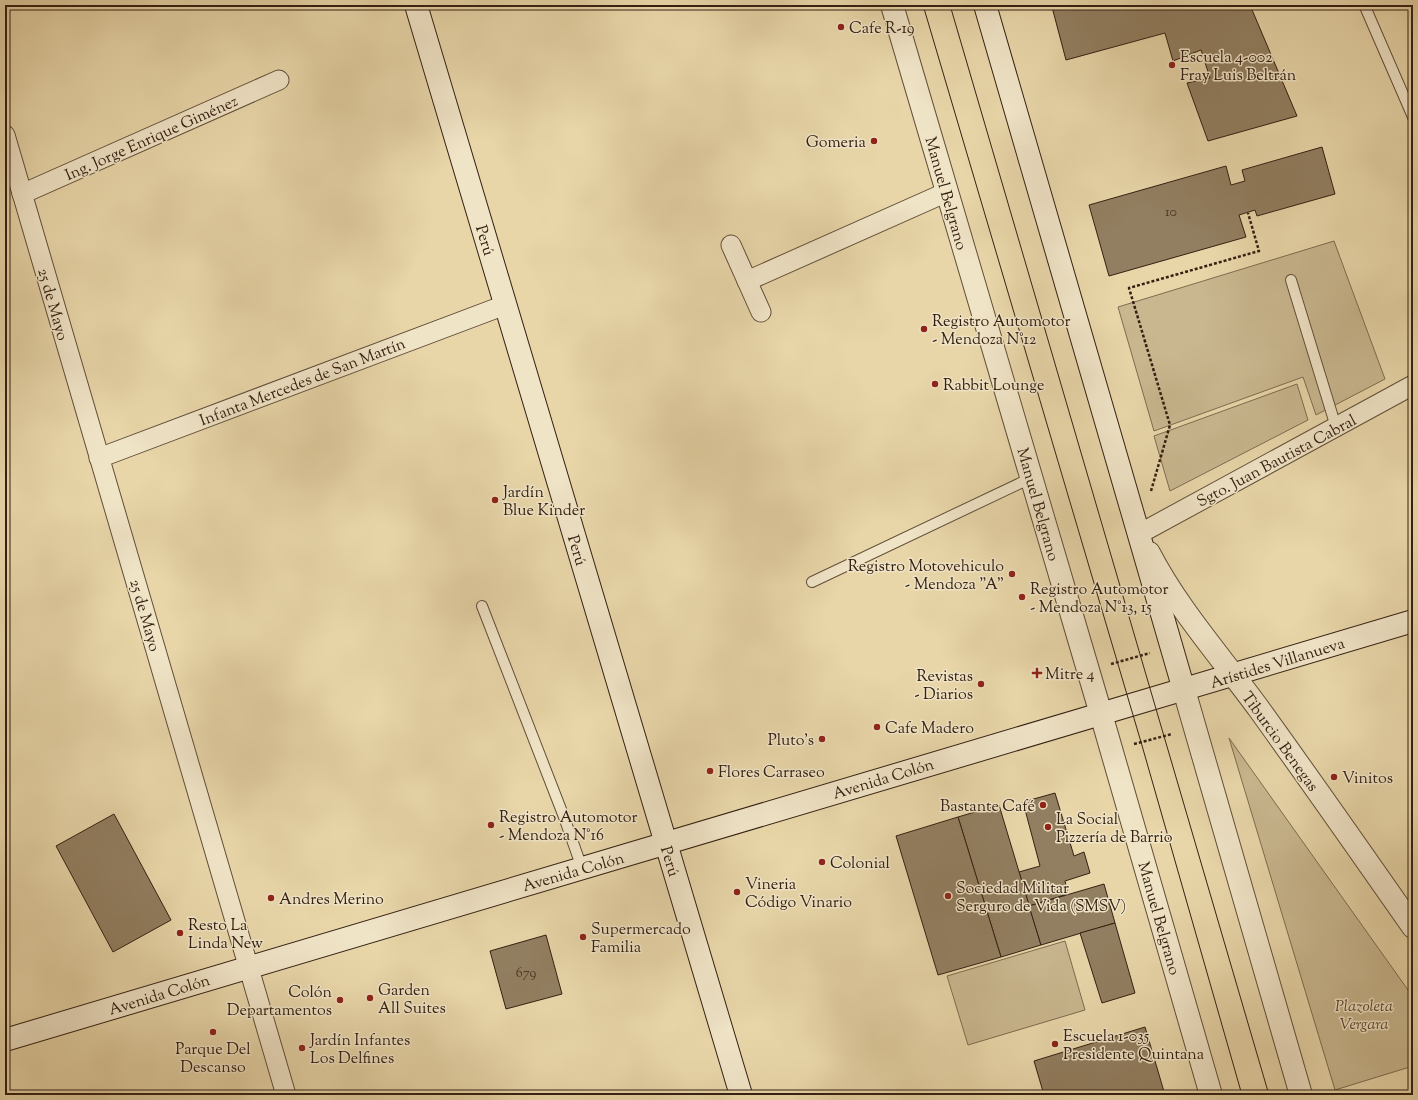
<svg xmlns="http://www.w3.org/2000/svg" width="1418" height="1100" viewBox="0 0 1418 1100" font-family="'Sorts Mill Goudy',serif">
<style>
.green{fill:#c9b78f;stroke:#7e6c50}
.building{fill:#927f61;stroke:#342012}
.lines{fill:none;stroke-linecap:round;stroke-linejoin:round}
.service-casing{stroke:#614e38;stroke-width:12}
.minor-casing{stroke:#614e38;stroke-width:21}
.tertiary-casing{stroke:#614e38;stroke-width:24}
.secondary-casing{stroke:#342012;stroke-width:24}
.path{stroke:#342012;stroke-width:2.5;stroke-dasharray:3 2;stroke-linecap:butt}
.service{stroke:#f0e4c7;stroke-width:10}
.minor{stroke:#f0e4c7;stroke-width:19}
.tertiary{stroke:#f0e4c7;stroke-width:22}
.secondary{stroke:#f0e4c7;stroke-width:22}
.tram{stroke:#342012;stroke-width:1}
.poi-dot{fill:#8f2418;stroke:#f0e4c7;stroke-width:1.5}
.labels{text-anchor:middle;stroke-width:3;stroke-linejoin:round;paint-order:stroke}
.number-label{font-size:14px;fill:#4c3826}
.poi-label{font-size:16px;fill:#342012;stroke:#f0e4c7;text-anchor:start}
.street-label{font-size:16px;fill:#342012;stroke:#f0e4c7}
.park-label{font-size:16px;font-style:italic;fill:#594631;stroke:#f0e4c7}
</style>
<rect width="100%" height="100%" fill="#e8d6a9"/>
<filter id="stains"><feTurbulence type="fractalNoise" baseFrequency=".005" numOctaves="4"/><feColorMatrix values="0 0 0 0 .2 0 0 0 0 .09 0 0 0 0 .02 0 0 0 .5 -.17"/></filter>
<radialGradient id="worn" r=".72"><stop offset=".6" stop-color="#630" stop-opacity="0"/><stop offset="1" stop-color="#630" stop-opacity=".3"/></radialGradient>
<g class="green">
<path d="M1334 241 1385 379 1316 415 1303 377 1154 431 1118 307Z"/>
<path d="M1297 384 1308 420 1170 491 1154 436Z"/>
<path d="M1229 738 1413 997V1066L1335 1090Z"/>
<path d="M1065 941 1085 1010 968 1045 947 976Z"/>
</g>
<g class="building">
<path d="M1059 5H1250L1297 116 1208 141 1187 83 1210 78 1201 50 1173 61 1165 33 1066 60 1052 7Z"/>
<path d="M1322 147 1335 194 1257 216 1255 210 1239 215 1246 237 1109 276 1089 205 1226 166 1231 185 1245 181 1242 170Z"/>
<path d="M1055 793 1074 856 1084 852 1090 873 1065 881 1068 894 1029 906 1019 872 1040 866 1023 802Z"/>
<path d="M999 805 1041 945 1001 957 958 817Z"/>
<path d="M114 814 171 920 113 952 56 846Z"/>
<path d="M958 817 1001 957 938 975 896 836Z"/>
<path d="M1104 884 1115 923 1041 945 1029 906Z"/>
<path d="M1115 923 1135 993 1102 1003 1080 933Z"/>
<path d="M546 935 562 994 506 1009 490 951Z"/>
<path d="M1145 1027 1165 1095H1044L1034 1061Z"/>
<path d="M123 1090 125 1095H111Z"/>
</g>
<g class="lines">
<defs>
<g id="service">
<path d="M1366 9 1413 117"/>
<path d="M1291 280 1336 427"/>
<path d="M812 582 1031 478"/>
<path d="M482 606 564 817 582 868"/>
</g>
<g id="minor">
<path d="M5 135 286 1095"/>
<path d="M22 194 279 80"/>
<path d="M731 245 761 312"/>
<path d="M747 281 947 192"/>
<path d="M99 458 505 305"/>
<path d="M1139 534 1413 385"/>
</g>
<g id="tertiary">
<path d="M892 5 1101 714 1211 1095"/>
<path d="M1149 553C1178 609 1221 657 1259 709 1311 781 1362 854 1413 927"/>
<path d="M1184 690 1301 1095"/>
</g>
<g id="secondary">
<path d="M416 5 741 1095"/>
<path d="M985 5 1184 690"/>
<path d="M5 1040 1413 621"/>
</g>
</defs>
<use href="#service" class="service-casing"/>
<use href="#minor" class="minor-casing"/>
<use href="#tertiary" class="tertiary-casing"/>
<use href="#secondary" class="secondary-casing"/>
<g class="path">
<path d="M1151 491 1170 425 1129 288 1259 251 1248 213"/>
<path d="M1111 664 1150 653"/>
<path d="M1134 744 1172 734"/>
</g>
<use href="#service" class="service"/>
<use href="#minor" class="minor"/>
<use href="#tertiary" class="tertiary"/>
<use href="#secondary" class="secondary"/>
<g class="tram">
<path d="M923 5 1141 742 1242 1095"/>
<path d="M950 5 1269 1095"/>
</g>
</g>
<g class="poi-dot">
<circle cx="841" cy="27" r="4"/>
<circle cx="1172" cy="65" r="4"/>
<circle cx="874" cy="141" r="4"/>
<circle cx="924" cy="329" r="4"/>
<circle cx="935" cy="384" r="4"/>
<circle cx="495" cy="500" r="4"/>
<circle cx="1012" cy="574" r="4"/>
<circle cx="1022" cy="597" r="4"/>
<path d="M1035 667h4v4h4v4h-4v4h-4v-4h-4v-4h4z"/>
<circle cx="981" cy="684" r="4"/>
<circle cx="877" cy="727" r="4"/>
<circle cx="822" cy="739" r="4"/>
<circle cx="710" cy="771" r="4"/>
<circle cx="1334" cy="777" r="4"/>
<circle cx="1043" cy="805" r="4"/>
<circle cx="491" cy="825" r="4"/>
<circle cx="1048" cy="827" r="4"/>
<circle cx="822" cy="862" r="4"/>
<circle cx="737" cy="892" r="4"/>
<circle cx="948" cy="896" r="4"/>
<circle cx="271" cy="898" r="4"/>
<circle cx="180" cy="933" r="4"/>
<circle cx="583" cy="937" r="4"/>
<circle cx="370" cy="998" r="4"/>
<circle cx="340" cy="1000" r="4"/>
<circle cx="213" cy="1032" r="4"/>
<circle cx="1055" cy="1044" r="4"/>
<circle cx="302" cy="1048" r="4"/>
</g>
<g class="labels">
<g class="number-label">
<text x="1171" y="216">10</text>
<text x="526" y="977">679</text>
</g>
<g class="poi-label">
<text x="849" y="33">Cafe R-19</text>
<text x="1180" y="62">Escuela 4-002<tspan x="1180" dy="18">Fray Luis Beltrán</tspan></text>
<text x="866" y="147" text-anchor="end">Gomeria</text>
<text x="932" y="326">Registro Automotor<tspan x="932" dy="18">- Mendoza N°12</tspan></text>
<text x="943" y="390">Rabbit Lounge</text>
<text x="503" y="497">Jardín<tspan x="503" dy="18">Blue Kinder</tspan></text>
<text x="1004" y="571" text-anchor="end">Registro Motovehiculo<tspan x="1004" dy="18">- Mendoza "A"</tspan></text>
<text x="1030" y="594">Registro Automotor<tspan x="1030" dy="18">- Mendoza N°13, 15</tspan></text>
<text x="1045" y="679">Mitre 4</text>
<text x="973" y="681" text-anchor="end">Revistas<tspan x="973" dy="18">- Diarios</tspan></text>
<text x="885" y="733">Cafe Madero</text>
<text x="814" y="745" text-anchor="end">Pluto's</text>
<text x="718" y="777">Flores Carraseo</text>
<text x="1342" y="783">Vinitos</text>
<text x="1035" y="811" text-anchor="end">Bastante Café</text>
<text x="499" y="822">Registro Automotor<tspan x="499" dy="18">- Mendoza N°16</tspan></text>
<text x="1056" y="824">La Social<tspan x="1056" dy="18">Pizzería de Barrio</tspan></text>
<text x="830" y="868">Colonial</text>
<text x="745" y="889">Vineria<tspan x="745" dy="18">Código Vinario</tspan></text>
<text x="956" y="893">Sociedad Militar<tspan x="956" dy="18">Serguro de Vida (SMSV)</tspan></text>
<text x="279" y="904">Andres Merino</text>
<text x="188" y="930">Resto La<tspan x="188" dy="18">Linda New</tspan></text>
<text x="591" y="934">Supermercado<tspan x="591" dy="18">Familia</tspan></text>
<text x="378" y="995">Garden<tspan x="378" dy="18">All Suites</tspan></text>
<text x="332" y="997" text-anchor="end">Colón<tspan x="332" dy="18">Departamentos</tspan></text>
<text x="1063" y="1041">Escuela 1-035<tspan x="1063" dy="18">Presidente Quintana</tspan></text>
<text x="310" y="1045">Jardín Infantes<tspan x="310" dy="18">Los Delfines</tspan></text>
<text x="213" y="1054" text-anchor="middle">Parque Del<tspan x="213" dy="18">Descanso</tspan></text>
</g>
<g class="street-label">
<text transform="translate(151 137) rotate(-24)" y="6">Ing. Jorge Enrique Giménez</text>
<text transform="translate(947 193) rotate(74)" y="6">Manuel Belgrano</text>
<text transform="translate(486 240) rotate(73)" y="6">Perú</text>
<text transform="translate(54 304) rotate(74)" y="6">25 de Mayo</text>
<text transform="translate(302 381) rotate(-21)" y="6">Infanta Mercedes de San Martín</text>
<text transform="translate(1276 460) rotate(-28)" y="6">Sgto. Juan Bautista Cabral</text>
<text transform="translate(1039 504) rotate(74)" y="6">Manuel Belgrano</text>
<text transform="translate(578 550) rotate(73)" y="6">Perú</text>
<text transform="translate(146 615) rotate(74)" y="6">25 de Mayo</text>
<text transform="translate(1277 662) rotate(-17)" y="6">Arístides Villanueva</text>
<text transform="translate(1281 741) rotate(54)" y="6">Tiburcio Benegas</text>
<text transform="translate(883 778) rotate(-17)" y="6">Avenida Colón</text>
<text transform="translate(671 861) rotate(73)" y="6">Perú</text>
<text transform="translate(573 871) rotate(-16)" y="6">Avenida Colón</text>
<text transform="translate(1160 918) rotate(74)" y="6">Manuel Belgrano</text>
<text transform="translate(159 994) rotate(-17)" y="6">Avenida Colón</text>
</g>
<g class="park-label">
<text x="1364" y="1011">Plazoleta<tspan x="1364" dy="18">Vergara</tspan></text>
</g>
</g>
<rect width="1418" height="1100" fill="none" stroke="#e8d6a9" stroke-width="20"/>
<rect x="6" y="6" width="1406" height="1088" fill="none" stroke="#342012" stroke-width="2"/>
<rect x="10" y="10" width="1398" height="1080" fill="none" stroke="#342012"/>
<rect width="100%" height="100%" filter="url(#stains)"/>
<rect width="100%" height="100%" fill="url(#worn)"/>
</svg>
